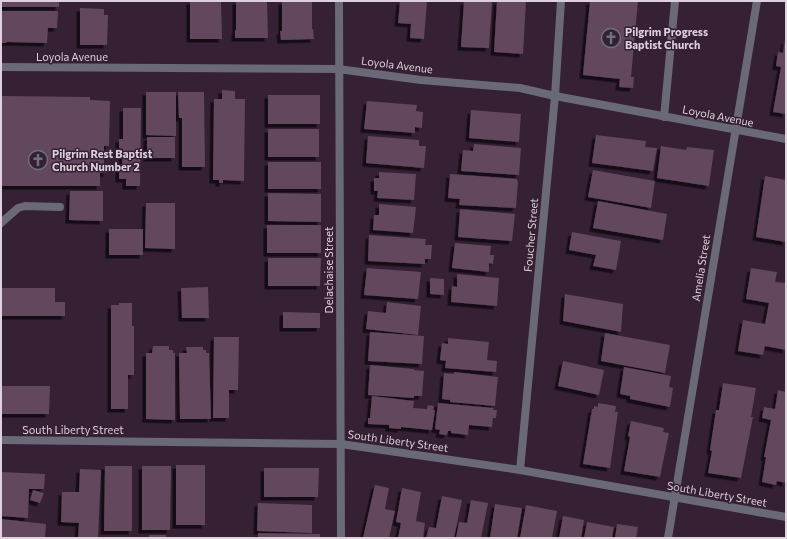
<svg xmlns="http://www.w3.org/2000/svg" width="787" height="539" viewBox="0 0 787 539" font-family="Commissioner,sans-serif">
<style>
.building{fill:#63465d;filter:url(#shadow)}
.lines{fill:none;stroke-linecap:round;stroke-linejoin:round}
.service{stroke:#696978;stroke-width:8}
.minor{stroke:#696978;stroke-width:8}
.labels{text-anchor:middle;stroke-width:3;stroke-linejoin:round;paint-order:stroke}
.poi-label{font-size:11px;font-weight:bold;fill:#ded0dc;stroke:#352034;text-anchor:start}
.street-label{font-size:11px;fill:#ded0dc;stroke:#352034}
</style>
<defs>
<filter id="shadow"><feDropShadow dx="-3.5" dy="3.5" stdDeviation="0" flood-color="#0009"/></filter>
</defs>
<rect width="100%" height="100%" fill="#352034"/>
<g class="building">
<rect x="1" y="1" width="58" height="6"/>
<path d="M190 1H221L222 39H190Z"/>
<path d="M236 1H267L268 38H235V30H236Z"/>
<path d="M282 1H312V29H313L314 39 281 40 280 31H282Z"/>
<path d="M400 1H427L424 39 410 38 411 24 398 23Z"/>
<path d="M464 1H492L489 48 461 47Z"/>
<path d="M497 1H526L523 54 494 52Z"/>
<path d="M590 1H638L631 77H634L633 88 619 87 620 79 583 75Z"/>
<path d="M80 8 104 9V15H108L107 45H80Z"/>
<path d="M1 11H58L57 28H48L47 43 7 42 6 43H1Z"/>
<path d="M785 40H786V114L773 112 781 67 776 66 778 52 783 53Z"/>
<path d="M222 90 235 91V99H245L244 181 223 180V183H219V180H213L214 99H222Z"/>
<path d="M146 92H176V136L146 135Z"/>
<path d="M178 92H204L205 167H182V118H179Z"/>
<rect x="268" y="95" width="52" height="29"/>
<path d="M1 96 90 97V100L110 101 109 146H104V166L107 167V173H100V186H1Z"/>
<path d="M367 101 417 105 416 111 423 112 422 128 415 127V133L364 129Z"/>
<path d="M123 108H141L140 186H126V179H119V164L122 165 123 149 119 148V139H123Z"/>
<path d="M471 110 521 114 519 142 469 138Z"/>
<rect x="268" y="129" width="51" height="28"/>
<path d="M596 135 646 141 645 147 657 148 653 171 592 163Z"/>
<path d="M368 136 419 140V146H426L424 168 366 163Z"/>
<rect x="147" y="137" width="28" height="21"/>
<path d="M474 144 521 148 519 175 461 171 463 150 473 151Z"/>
<path d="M661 146 686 150 687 147 714 150 709 186 657 178Z"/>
<rect x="268" y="162" width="53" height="27"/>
<path d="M593 170 655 181 651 208 588 197Z"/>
<path d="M379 172 416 174 414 200 377 198 378 191H374V178H379Z"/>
<path d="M450 174 517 179V181H518L516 208 459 205 460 199 448 198Z"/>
<path d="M765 176 786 180V242L756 237Z"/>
<path d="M70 191H103V221L69 220Z"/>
<path d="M268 193 321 194V222L268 221Z"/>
<path d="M598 201 667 214 663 240 593 228Z"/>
<path d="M146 203H175V249L145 248Z"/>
<path d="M379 204 416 207 413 233 373 230 374 215H379Z"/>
<path d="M460 209 515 214 512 241 458 237Z"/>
<rect x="267" y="225" width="54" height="28"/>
<rect x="109" y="229" width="34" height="26"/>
<path d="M572 232 621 241 616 270 593 266 596 255 569 250Z"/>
<path d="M369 235 426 239 425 245H432L431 259H425V264L368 261Z"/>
<path d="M455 243 491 246 490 255H494L493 264 489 263V272L452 268Z"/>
<path d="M268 258H321L320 286H268Z"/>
<path d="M367 268 421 272 418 299 364 295Z"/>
<path d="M751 268 777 272 775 282 786 283V350L765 346 763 355 738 351 743 320 765 324 769 303 746 299Z"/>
<path d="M457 274 499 278 497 306 451 302 452 286 457 287Z"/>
<path d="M430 278 444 279V295L430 294Z"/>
<path d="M208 287 209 318H182L181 288Z"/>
<path d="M1 288H55V302H65V316H1Z"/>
<path d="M565 294 623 304 621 332 563 321Z"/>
<path d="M387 302 421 306 418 335 366 329 368 311 386 313Z"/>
<path d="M119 303H132V326H134V375H128V409H111V305H119Z"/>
<path d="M283 312 320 313V328H283Z"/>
<path d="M370 332 424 336 422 364 368 361Z"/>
<path d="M605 333 670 345 665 373 601 361Z"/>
<path d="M214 337H239L238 390H229V418H213Z"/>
<path d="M448 338 489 342 487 360 497 361 496 372 445 368 446 361 440 360 442 343 448 344Z"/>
<path d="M153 346H169V350H173V353H175V420L146 419V353H152Z"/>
<path d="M186 347H203V350H206V353H209L211 419H180L179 353H187Z"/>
<path d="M563 361 604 370 599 395 558 386Z"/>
<path d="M370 365 414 369V370L424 371 422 396H414V398L368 395Z"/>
<path d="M624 367 671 376 669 387 673 388 670 407 630 399V396L620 394Z"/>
<path d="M454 372 498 377 495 406 450 402V400L442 399 444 373 454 374Z"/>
<path d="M723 383 756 388 751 417H753L741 478 708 473 712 451 710 450 716 410H719Z"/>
<path d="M1 386H50L49 414H1Z"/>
<path d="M778 390 786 392V483L777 481 776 485 762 482 766 457H764L771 420 762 418 764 407 775 409Z"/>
<path d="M372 396 414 401 413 408 427 409 428 405 434 406 433 410H435L432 430 401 427V429L389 428V425L368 424V418H370Z"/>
<path d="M438 403 494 408 493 410H497L496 418H493L492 427 469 425 468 435 451 433V431H448L447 435 439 434 440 430 435 429Z"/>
<path d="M598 403 616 406 615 412H618L610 468 583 464 592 409H594V406L598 407Z"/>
<path d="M631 421 664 428 663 432 669 433 660 477 624 471 630 437 628 436Z"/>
<rect x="176" y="465" width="29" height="60"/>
<path d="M105 466H132V531H104Z"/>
<path d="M142 466H171L170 530H142Z"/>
<path d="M264 468H319L318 497H264Z"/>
<path d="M80 469 101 470 98 538H78L79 523 61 522 62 492H79Z"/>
<path d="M1 472 45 474 44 489H29L28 518 1 516Z"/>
<path d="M375 485 389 488 385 509 395 511 389 538H363Z"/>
<path d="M402 488 421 492 416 521 425 523 423 538H398L401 523 396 522Z"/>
<path d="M33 490 44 493 40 503 30 500Z"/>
<path d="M442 496 462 500 454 538H426L429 527 436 528Z"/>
<path d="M471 500 488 503 481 538H456L459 522 467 523Z"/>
<path d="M258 503 312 505V533L257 531Z"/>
<path d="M495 504 522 508 517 538H490Z"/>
<path d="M526 505 557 511 552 538H520Z"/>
<path d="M563 516 584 520 581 538H559Z"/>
<path d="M1 519 46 524 45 538H1Z"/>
<path d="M587 522 614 527 612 538H584Z"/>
<path d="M617 524 638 527 636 538H615Z"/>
<path d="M258 533 320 534V538H258Z"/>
<rect x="149" y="535" width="17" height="3"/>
</g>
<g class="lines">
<g class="service">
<path d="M664 117 675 1"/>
<path d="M1 223 18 208 25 206 60 207"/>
</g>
<g class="minor">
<path d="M339 1 341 538"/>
<path d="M1 67 338 69 421 80 520 88 555 96 786 139"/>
<path d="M1 440 341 444 520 470 786 517"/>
<path d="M520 470 555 96 561 1"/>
<path d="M668 538 757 1"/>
</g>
</g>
<defs>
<symbol id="church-ring" viewBox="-11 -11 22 22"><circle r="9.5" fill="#352034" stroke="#6b7280" stroke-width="1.5"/><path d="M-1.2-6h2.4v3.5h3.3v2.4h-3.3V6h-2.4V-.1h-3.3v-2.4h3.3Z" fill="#6b7280"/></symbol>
</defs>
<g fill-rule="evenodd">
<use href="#church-ring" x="600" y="27" width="22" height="22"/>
<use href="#church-ring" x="27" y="149" width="22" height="22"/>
</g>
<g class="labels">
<g class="poi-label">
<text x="625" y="36">Pilgrim Progress<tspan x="625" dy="13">Baptist Church</tspan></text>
<text x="52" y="158">Pilgrim Rest Baptist<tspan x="52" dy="13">Church Number 2</tspan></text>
</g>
<g class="street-label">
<text x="72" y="61">Loyola Avenue</text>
<text transform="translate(397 65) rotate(7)" y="4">Loyola Avenue</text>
<text transform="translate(718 116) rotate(11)" y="4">Loyola Avenue</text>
<text transform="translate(531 235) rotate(-85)" y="4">Foucher Street</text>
<text transform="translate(701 268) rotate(-81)" y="4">Amelia Street</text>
<text transform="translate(329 270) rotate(-90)" y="4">Delachaise Street</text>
<text x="73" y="434">South Liberty Street</text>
<text transform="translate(398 441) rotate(8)" y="4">South Liberty Street</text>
<text transform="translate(717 494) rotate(10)" y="4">South Liberty Street</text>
</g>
</g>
<rect width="787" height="539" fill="none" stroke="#ded0dc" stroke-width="4"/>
</svg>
